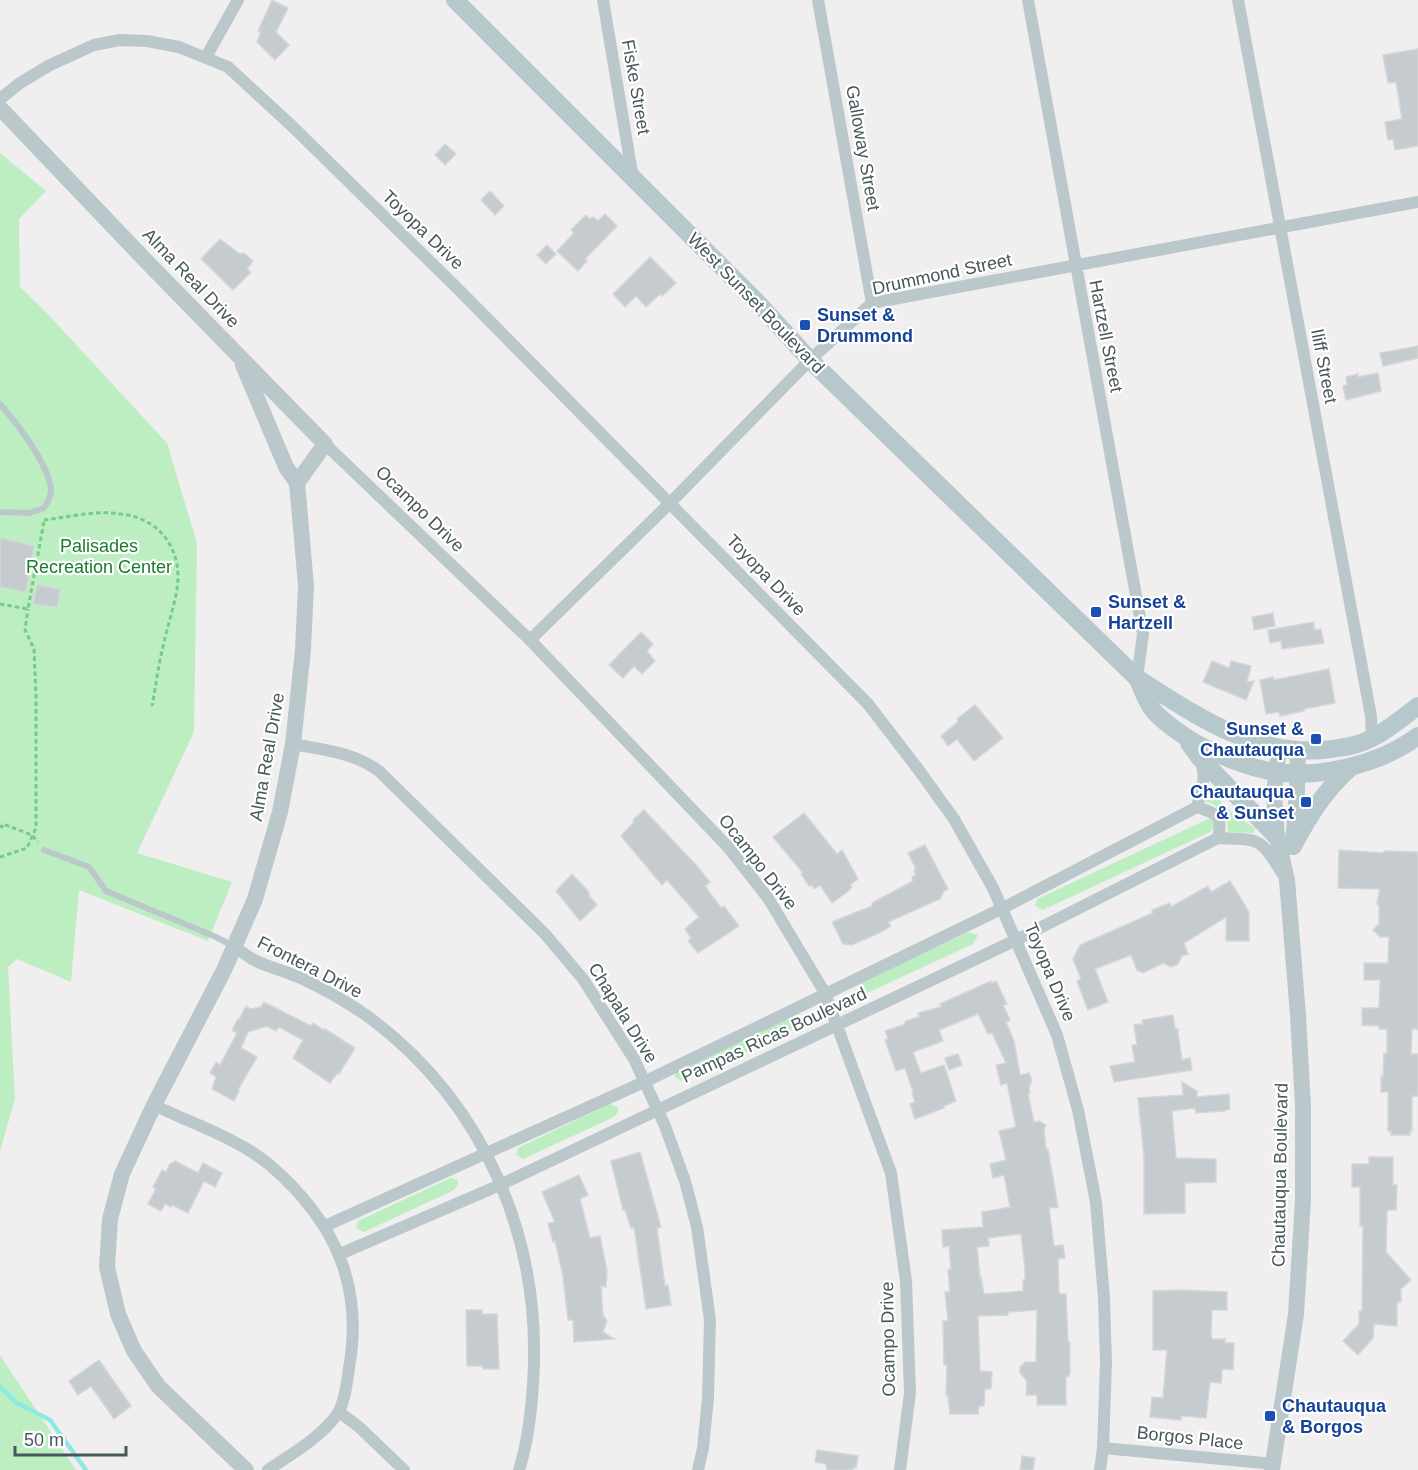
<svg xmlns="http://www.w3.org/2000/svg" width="1418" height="1470" viewBox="0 0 1418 1470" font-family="Helvetica,sans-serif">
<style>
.green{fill:#bdeec2}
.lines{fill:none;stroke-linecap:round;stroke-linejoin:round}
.stream{stroke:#8beae2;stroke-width:4.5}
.building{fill:#c5cbce;stroke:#d2d7da;stroke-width:1.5;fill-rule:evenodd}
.path{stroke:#76cb88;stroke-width:3;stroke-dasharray:4.5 3;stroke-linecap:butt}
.service{stroke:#bac8cb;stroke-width:6}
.minor{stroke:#bac8cb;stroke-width:12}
.tertiary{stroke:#bac8cb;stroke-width:16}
.secondary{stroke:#b7c8cd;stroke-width:18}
.transit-dot{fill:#1a4fb4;stroke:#fff;stroke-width:2}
.labels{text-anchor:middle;stroke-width:4.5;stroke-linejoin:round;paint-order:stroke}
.street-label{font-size:18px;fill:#47585b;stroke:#fff}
.transit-label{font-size:18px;font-weight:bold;fill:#164399;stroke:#fff;text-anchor:start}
.park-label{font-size:18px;fill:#187c2d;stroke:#fff}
</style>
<rect width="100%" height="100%" fill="#f1eeef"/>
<g class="green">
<path d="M0 153 46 191 19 219 20 287 46 312 167 443 197 543 194 732 137 853 232 882 208 941 79 890 71 982 17 959 8 967 15 1099 0 1151Z"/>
<path d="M1205 793H1213L1233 814 1255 828 1254 833 1228 832C1228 816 1220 804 1203 801Z"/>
<path d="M1210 819 1215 822 1214 827 1210 832 1043 910 1035 906 1037 899 1206 820Z"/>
<path d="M969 932 978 935 973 944 865 994 858 990 859 983Z"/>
<path d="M786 1019 795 1021 791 1031 682 1081 675 1077 674 1073Z"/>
<path d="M609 1104 618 1107V1112L614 1117 523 1159 516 1155 518 1148Z"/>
<path d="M450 1178 458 1180V1185L454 1190 364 1232 356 1228 358 1221Z"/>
<path d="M0 1355 76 1470H0Z"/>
</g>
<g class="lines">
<path class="stream" d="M0 1387 17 1403 50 1420 86 1470"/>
</g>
<g class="building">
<path d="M272 0 288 8 276 32 289 45 275 60 257 42 261 32 258 31Z"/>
<path d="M1418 49V146L1395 150 1393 139 1388 140 1385 122 1402 119 1396 82 1388 83 1383 55Z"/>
<path d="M445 144 456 154 445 165 435 155Z"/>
<path d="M490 191 504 206 495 215 481 200Z"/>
<path d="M605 214 617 226 585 259 587 261 578 271 557 251 574 233 571 230 586 215 590 219 593 217 598 221Z"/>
<path d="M220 239 240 254 244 253 253 261 247 269 251 272 233 290 201 259Z"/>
<path d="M547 245 556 254 546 264 537 255Z"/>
<path d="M650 257 676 283 662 296 660 294 646 307 636 296 625 307 613 294Z"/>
<path d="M1418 346V358L1383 366 1380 353Z"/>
<path d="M1378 373 1381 391 1346 400 1343 386 1347 385 1346 377 1358 374V377Z"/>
<path d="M0 538 34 546 26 592 0 587Z"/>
<path d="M37 585 60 589 57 607 33 604Z"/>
<path d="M1273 613 1275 626 1254 630 1252 617Z"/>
<path d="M1313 622 1315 630 1321 629 1324 643 1282 649 1281 641 1270 643 1268 630Z"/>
<path d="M641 632 653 644 647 651 655 661 642 674 634 666 623 678 609 665Z"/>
<path d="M1212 661 1229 668 1231 661 1251 666 1247 682 1254 681 1246 700 1203 682Z"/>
<path d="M1329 669 1335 703 1304 709V711L1280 716 1279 712 1266 714 1260 680 1273 677 1274 680Z"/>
<path d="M975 705 1003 738 974 761 957 739 948 746 941 736 958 722 957 719Z"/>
<path d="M644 810 696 865 710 882 705 886 721 908 724 906 739 926 698 953 688 941 691 938 685 929 699 917 667 880 662 885 621 836 634 822 633 820Z"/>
<path d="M804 813 837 854 842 850 858 879 850 885 852 887 847 892 832 903 820 885 814 889 812 885 809 886 801 874 803 873 773 837Z"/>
<path d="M925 845 948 889 944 891 940 899 888 922 891 926 881 932 852 945 843 944 832 922 872 906V903L913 881 912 877 916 875 914 870 916 869 908 853Z"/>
<path d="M1339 850 1382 853 1385 851 1418 852V1029H1412L1411 1054H1418V1096H1412V1131H1410V1135H1391V1131H1388V1092H1381V1076L1383 1077 1384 1053H1387V1029H1379V1026L1362 1025V1008H1379L1380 980H1364V963H1388L1389 937H1380L1373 930 1379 924V907L1377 903 1380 889 1338 888Z"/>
<path d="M572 874 588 891 590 897 597 905 580 921 556 891Z"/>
<path d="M1230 881 1249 912V941H1226V917L1184 943 1188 954 1182 956 1178 964 1171 967 1163 963 1143 973 1137 970 1131 955 1095 969 1108 1002 1088 1010 1077 981 1081 979 1073 959 1080 945 1153 913 1152 910 1170 903 1171 907 1208 886 1211 892Z"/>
<path d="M991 981 992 983 996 981 1007 1004 1003 1005 1010 1020 1006 1022 1014 1041 1020 1075 1029 1073 1032 1080 1029 1088 1030 1093 1028 1094 1034 1122 1039 1121 1046 1125 1044 1130 1046 1149H1048L1058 1207 1049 1208 1054 1246 1063 1245 1065 1258 1058 1259 1059 1294H1066L1068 1342H1070V1372L1069 1376H1066V1405H1037V1395H1026L1027 1381 1020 1373V1367L1025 1362H1036L1037 1310 1008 1312V1315L978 1316 980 1371 992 1372 991 1389H985L984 1406H979L978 1414H950L948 1396H946L947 1365H944L943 1321H948L945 1292H950L948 1270 951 1269 949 1246 943 1247 942 1230 983 1227 982 1212 1010 1207 1004 1175 993 1178 990 1164 1006 1160 999 1131 1016 1127 1007 1083 1001 1085 996 1065 1006 1063 992 1033 988 1034 978 1014 939 1030 943 1041 913 1052 921 1073 944 1065 956 1101 944 1106V1108L915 1119 910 1104 915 1102 912 1093 913 1092 905 1068 896 1071 885 1040 888 1039 885 1031 903 1025 906 1021 919 1017 918 1013 941 1007 940 1004ZM1021 1234 1025 1269V1280H1023V1291L984 1294 981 1277 980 1278 977 1247 989 1246 988 1238Z"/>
<path d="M264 1002 311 1026 313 1023 324 1030 325 1029 355 1048 339 1074 337 1073 330 1083 293 1058 303 1040 279 1027 276 1031 267 1026 248 1032 241 1048 257 1057 238 1090 239 1091 234 1101 212 1089 216 1077 210 1073 216 1062 220 1065 237 1033 232 1030 238 1019 239 1020 246 1006 251 1009 261 1007Z"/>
<path d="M1173 1015 1175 1029H1178V1032L1182 1060 1190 1058 1192 1070 1114 1082 1110 1066 1135 1062 1132 1045H1137L1134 1025 1143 1024 1142 1020Z"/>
<path d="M958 1054 962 1065 949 1070 945 1058Z"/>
<path d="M1182 1082 1197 1091V1097L1229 1094 1230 1109 1224 1111 1196 1113 1195 1108 1172 1111 1176 1158 1216 1159V1182L1185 1183V1213L1144 1214V1156L1138 1098 1183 1095Z"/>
<path d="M640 1152 661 1227 657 1228 665 1286 668 1285 671 1305 646 1309 634 1227 631 1228 625 1210H623L611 1161Z"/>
<path d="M1369 1157H1393V1185H1397L1396 1210H1387L1386 1252 1411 1280 1401 1289V1302H1397V1326L1374 1324 1373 1338 1358 1355 1343 1341 1359 1324V1311H1362L1363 1226H1360V1187H1352V1164H1369Z"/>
<path d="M175 1161 198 1173 203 1163 222 1173 215 1187 204 1181 188 1213 172 1205 171 1207 165 1204 161 1211 148 1204 156 1189 153 1187 162 1170 166 1172 170 1164Z"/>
<path d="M579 1175 588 1195 580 1199 590 1238 600 1236 607 1271 606 1287 601 1286 603 1315 607 1321 603 1332 614 1339 574 1342 573 1320H568L563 1276 555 1241 553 1242 548 1223 555 1222 542 1192Z"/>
<path d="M1181 1290 1227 1292V1310H1212L1211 1335 1212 1339H1225V1343H1234L1233 1370 1222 1369 1221 1383 1210 1382 1206 1418 1181 1416V1420L1150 1417 1152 1397 1163 1398 1167 1350H1153V1291Z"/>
<path d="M466 1310H482V1314H497L499 1369H483V1366H467Z"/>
<path d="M99 1360 131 1406 114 1419 91 1386 78 1395 69 1381Z"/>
<path d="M817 1450 858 1456 856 1468H853V1470H827L826 1464 815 1462Z"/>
<path d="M1022 1456 1035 1458 1033 1470H1020Z"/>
</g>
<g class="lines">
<g class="path">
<path d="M44 520C69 517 96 510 121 514 160 518 183 550 177 589 174 608 167 627 163 647 158 666 156 686 152 706"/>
<path d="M0 604 28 609 44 521"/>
<path d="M0 826 2 827 3 824 32 835 38 842"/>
<path d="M0 857 27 848 36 828V696L34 649 25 630 28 609"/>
</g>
<g class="service">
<path d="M0 404C17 423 49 465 51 490 51 496 48 502 44 508L29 513 0 512"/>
<path d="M44 850 89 867 106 891 216 937 233 946"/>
</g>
<g class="minor">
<path d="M603 0 633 179"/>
<path d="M818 0 872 303"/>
<path d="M1028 0 1143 634 1137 678"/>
<path d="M1238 0 1371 716 1372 739"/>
<path d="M206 57 238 0"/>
<path d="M0 99 20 83 50 65 94 45 120 40 147 41 179 47 228 67 292 126 457 288 868 704 918 769 954 819 993 888 1057 1035 1078 1110 1096 1202 1104 1298 1106 1363 1103 1448 1100 1470"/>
<path d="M325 444 530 640 728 847 768 898 825 993 891 1173 906 1281 910 1393 900 1470"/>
<path d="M530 640 670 503 810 360 872 303 1418 202"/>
<path d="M293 744C324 750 353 752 379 771L545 934 583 979 634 1059 665 1126 685 1181 697 1227 710 1320 708 1398 703 1448 698 1470"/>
<path d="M1197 807C1201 791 1207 778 1201 762"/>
<path d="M233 946C241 951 248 957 256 961 271 968 288 972 303 979 326 990 349 1003 370 1018 486 1105 543 1241 533 1385 531 1414 528 1442 519 1470"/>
<path d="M154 1105C192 1124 238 1138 271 1166 334 1221 364 1284 349 1368 347 1382 345 1401 338 1413 323 1436 290 1455 268 1470"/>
<path d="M325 1226 644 1082 1003 908 1197 807C1217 814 1223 815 1218 838"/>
<path d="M340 1254 500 1185 1016 940 1218 838C1260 840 1259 836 1282 873"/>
<path d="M339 1412 358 1426 404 1470"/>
<path d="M1103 1448 1274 1464"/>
</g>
<g class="tertiary">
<path d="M0 108 148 263 325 444 297 483 306 586 303 650 293 744 280 812 255 899 224 970 154 1105 122 1174 110 1219 107 1267 118 1314 134 1351 158 1386 246 1470"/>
<path d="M243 365 286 467 297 483"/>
<path d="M1293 847 1297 790 1298 750"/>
<path d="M1272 1470 1296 1314 1303 1200V1106L1298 1015 1287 880 1277 837 1274 794 1279 748"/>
</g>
<g class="secondary">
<path d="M455 0 759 304 810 360 1137 678C1194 714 1252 756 1323 750 1339 748 1358 746 1372 738 1388 730 1403 717 1418 706"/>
<path d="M1137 678C1142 687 1145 699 1151 707 1158 719 1185 737 1197 744 1219 755 1241 765 1265 770 1314 781 1379 765 1418 736"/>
<path d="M1189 743 1199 757 1277 837"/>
<path d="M1293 846C1309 816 1325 790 1351 767"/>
</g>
</g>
<g class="transit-dot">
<rect x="799" y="319" width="12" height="12" rx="3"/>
<rect x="1090" y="606" width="12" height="12" rx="3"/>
<rect x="1310" y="733" width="12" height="12" rx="3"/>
<rect x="1300" y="796" width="12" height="12" rx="3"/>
<rect x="1264" y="1410" width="12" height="12" rx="3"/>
</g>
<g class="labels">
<g class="street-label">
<text transform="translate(636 87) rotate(80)" y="6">Fiske Street</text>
<text transform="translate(863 148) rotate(80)" y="6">Galloway Street</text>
<text transform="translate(423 230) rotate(44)" y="6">Toyopa Drive</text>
<text transform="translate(942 274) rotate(-12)" y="6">Drummond Street</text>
<text transform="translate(191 278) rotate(46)" y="6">Alma Real Drive</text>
<text transform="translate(756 303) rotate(46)" y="6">West Sunset Boulevard</text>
<text transform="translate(1106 336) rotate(79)" y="6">Hartzell Street</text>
<text transform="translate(1324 366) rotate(79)" y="6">Iliff Street</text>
<text transform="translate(420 509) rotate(44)" y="6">Ocampo Drive</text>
<text transform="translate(766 575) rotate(46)" y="6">Toyopa Drive</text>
<text transform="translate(267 757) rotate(-80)" y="6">Alma Real Drive</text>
<text transform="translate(758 862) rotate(52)" y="6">Ocampo Drive</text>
<text transform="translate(310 967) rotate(27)" y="6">Frontera Drive</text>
<text transform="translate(1050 972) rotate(67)" y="6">Toyopa Drive</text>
<text transform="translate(623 1013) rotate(58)" y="6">Chapala Drive</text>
<text transform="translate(774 1035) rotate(-25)" y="6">Pampas Ricas Boulevard</text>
<text transform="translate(1280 1175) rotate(-89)" y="6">Chautauqua Boulevard</text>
<text transform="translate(888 1339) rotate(-91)" y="6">Ocampo Drive</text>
<text transform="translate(1190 1438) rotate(6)" y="6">Borgos Place</text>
</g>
<g class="transit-label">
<text x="817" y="321">Sunset &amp;<tspan x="817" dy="21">Drummond</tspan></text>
<text x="1108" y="608">Sunset &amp;<tspan x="1108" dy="21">Hartzell</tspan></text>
<text x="1304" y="735" text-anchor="end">Sunset &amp;<tspan x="1304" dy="21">Chautauqua</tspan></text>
<text x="1294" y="798" text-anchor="end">Chautauqua<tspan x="1294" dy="21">&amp; Sunset</tspan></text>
<text x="1282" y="1412">Chautauqua<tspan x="1282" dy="21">&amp; Borgos</tspan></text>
</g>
<g class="park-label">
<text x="99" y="552">Palisades<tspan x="99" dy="21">Recreation Center</tspan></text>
</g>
</g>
<path d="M15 1446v9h111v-9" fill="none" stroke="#47585b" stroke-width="3"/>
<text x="24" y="1446" font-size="18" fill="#47585b" stroke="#ffffff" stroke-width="4.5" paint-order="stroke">50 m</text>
</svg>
